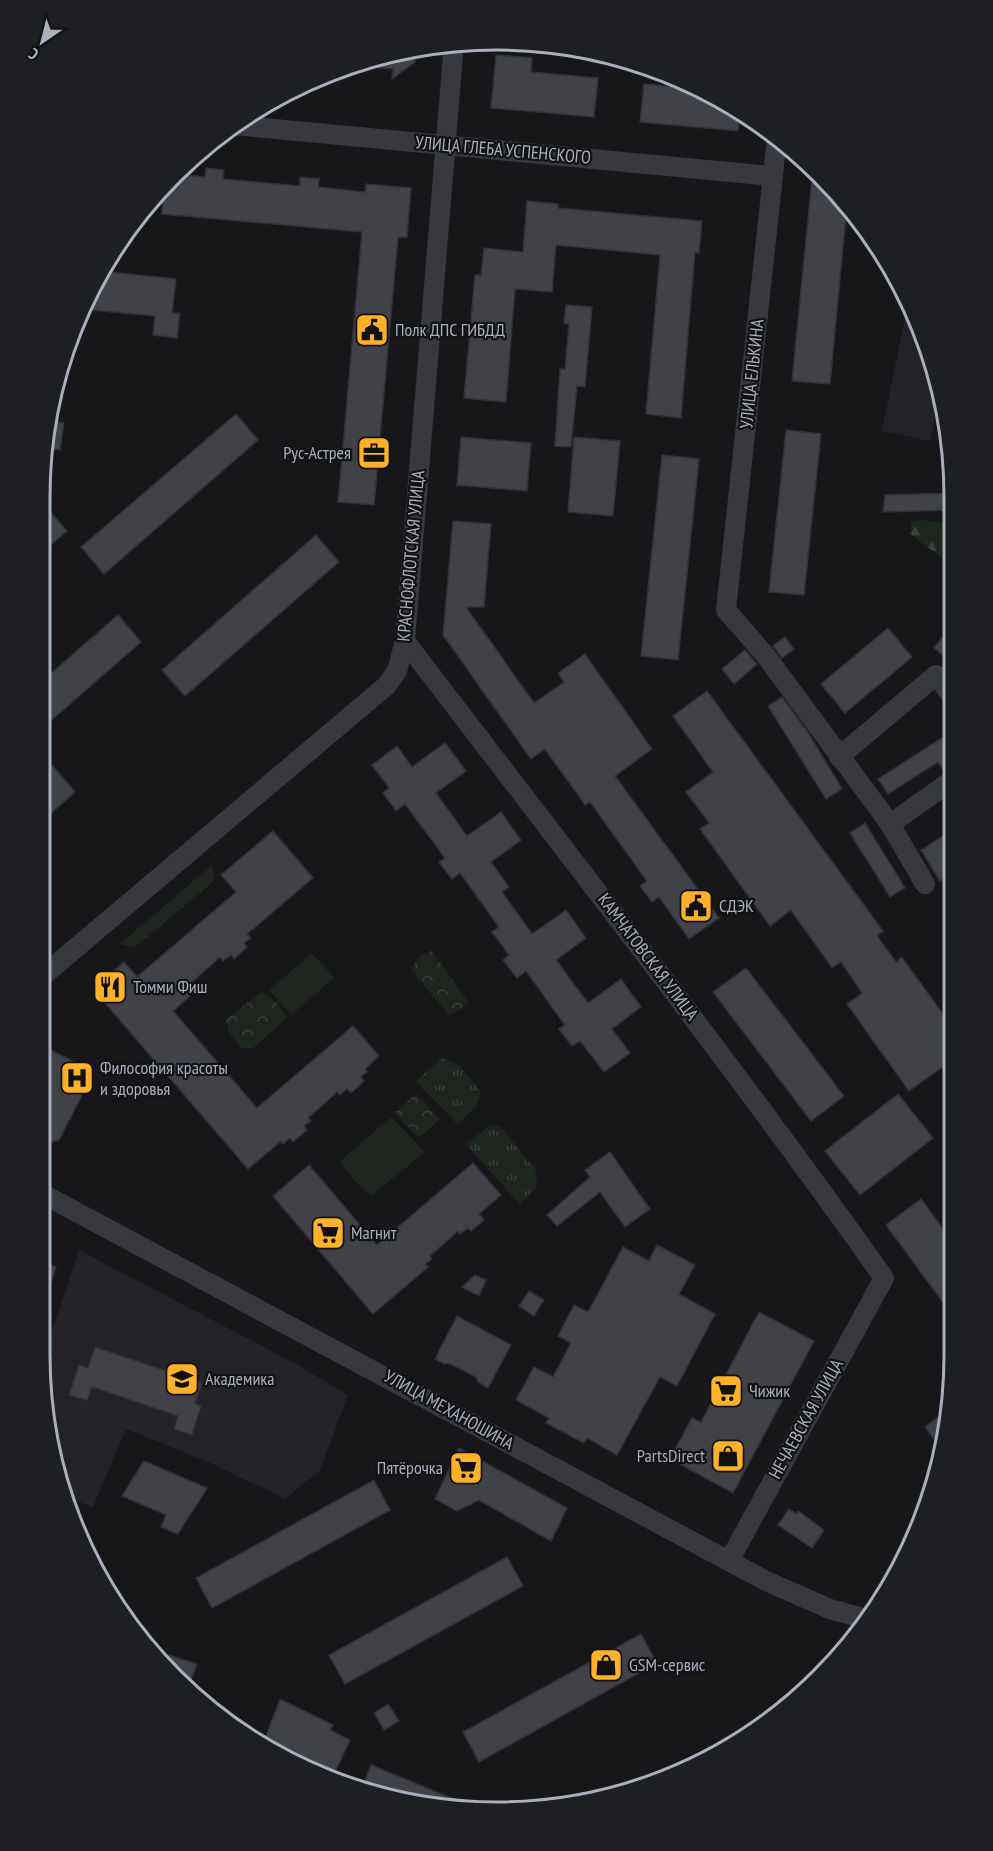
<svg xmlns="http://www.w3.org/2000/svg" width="993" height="1851" viewBox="0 0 993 1851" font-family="'PT Sans Narrow',sans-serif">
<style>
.built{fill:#232327}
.grass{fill:url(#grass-tufts)}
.forest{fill:url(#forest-firs)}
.park{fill:url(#park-crowns)}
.pitch{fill:#1d251e}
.building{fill:#414247;stroke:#313136;stroke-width:1.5}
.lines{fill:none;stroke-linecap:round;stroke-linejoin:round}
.minor{stroke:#38393f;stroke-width:20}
.labels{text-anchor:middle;stroke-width:4.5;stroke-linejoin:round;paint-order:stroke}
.street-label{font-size:18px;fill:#a9afbb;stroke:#121215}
.poi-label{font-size:18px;fill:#a9afbb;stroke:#121215;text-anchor:start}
.rim{fill:none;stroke:#a9afbb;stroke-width:3}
</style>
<defs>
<pattern id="grass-tufts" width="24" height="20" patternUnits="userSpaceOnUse" patternTransform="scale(1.5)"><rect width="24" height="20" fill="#1d251e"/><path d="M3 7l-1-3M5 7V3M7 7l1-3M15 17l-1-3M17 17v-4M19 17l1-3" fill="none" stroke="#3b423d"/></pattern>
<pattern id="forest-firs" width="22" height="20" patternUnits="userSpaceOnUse" patternTransform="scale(1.5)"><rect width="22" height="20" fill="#1d251e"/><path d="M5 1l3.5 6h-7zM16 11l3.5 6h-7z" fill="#3b423d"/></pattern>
<pattern id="park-crowns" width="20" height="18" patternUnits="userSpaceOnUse" patternTransform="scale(1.5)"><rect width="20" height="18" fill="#1d251e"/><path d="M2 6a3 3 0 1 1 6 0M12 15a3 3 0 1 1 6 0" fill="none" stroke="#3b423d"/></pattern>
</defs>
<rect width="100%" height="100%" fill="#17171a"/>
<g class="built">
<path d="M908 303 919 322 940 398 930 441 882 431Z"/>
<path d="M79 1250 291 1361 348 1395 320 1470 285 1499 215 1465 126 1429 93 1507 62 1496 41 1364Z"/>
</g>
<g class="grass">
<path d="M212 865 214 881 134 948 120 944Z"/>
<path d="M442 1058C460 1061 470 1078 481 1092L476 1107 457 1124 416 1081Z"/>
<path d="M491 1125 501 1127 535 1169 537 1182 536 1187 520 1205 466 1144Z"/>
</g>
<path class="forest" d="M919 520 950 523V564L910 534 911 522Z"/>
<g class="park">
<path d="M432 951 469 1003 450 1016 411 970 420 956Z"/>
<path d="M261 992 271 997 288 1017 252 1049 241 1048 229 1032 226 1020Z"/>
<path d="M416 1094 440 1119 419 1138 395 1113Z"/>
</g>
<g class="pitch">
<path d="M312 953 334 978 291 1015 269 990Z"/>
<path d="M391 1117 425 1152 372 1195 366 1193 339 1162Z"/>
</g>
<g class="building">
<path d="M418 47 415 62 392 79 393 69 352 65V63Z"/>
<path d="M496 55 532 58 531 72 598 78 594 117 491 108Z"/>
<path d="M644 84 703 89 740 114 738 131 640 122Z"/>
<path d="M206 168 224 170 223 179 300 186V177L319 179 318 187 365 192 366 184 411 188 407 237H398L374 505 338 502 362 232 162 214 164 185 175 174 205 177Z"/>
<path d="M813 168 847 205 830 384 792 381Z"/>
<path d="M527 201 558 204V208L702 221 699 253 695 252 681 418 646 414 660 255 556 245 552 292 515 289 506 402 464 398 475 275H481L484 248 523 252Z"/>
<path d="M100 271 176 279 172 313H180L177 338 153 335 155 316 81 309Z"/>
<path d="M566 305 592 307 585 387 577 386 571 447 555 446 560 369H565L569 324 564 323Z"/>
<path d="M236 414 258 440 104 574 81 547Z"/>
<path d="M48 421 64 423 60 450 43 448Z"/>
<path d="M786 430 821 434 804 595 769 592Z"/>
<path d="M461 437 531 443 527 491 457 485Z"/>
<path d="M574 437 620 441 613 516 568 512Z"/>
<path d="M662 455 699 459 678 660 641 656Z"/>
<path d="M950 493V510L883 512 885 495Z"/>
<path d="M40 500 67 531 40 554Z"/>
<path d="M453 521 491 524 484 607H466L534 703 564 682 558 673 585 654 652 749 615 776 719 918 689 939 659 897 652 902 640 886 647 881 590 802 585 805 545 749 531 759 443 635Z"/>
<path d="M316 535 339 562 185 696 162 670Z"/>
<path d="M118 615 141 642 40 730V683Z"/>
<path d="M951 627V662L934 648Z"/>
<path d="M888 628 912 657 845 713 821 684Z"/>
<path d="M785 637 794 649 782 658 773 646Z"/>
<path d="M745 650 757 664 734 684 722 669Z"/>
<path d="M707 691 883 931 877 936 896 962 902 957 952 1027V1060L909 1091 847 1004 862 993 841 962 832 968 791 910 770 926 700 829 709 823 686 792 713 772 673 716Z"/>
<path d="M782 697 809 734 842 789 826 799 768 706Z"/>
<path d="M951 732V769L944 771 938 762 888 794 878 779Z"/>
<path d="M445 743 466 771 436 793 467 836 501 812 521 840 491 862 509 887 502 892 532 934 566 910 586 938 556 960 588 1003 621 979 641 1007 612 1029 630 1053 604 1072 580 1041 572 1046 559 1029 565 1025 526 971 517 978 503 960 509 955 492 932 499 927 460 873 452 879 439 862 445 858 405 804 396 811 383 793 389 788 372 765 397 746 412 767Z"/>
<path d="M52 765 75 792 40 823V776Z"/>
<path d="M865 823 905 888 890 897 850 833Z"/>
<path d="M273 831 313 878 247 934 251 938 244 943 247 947 234 959 231 955 223 961 220 957 191 983 194 986 187 992 190 996 173 1011 257 1108 353 1026 379 1056 365 1069 367 1072 361 1077 364 1081 351 1093 347 1089 340 1095 337 1092 308 1118 311 1121 304 1126 307 1130 293 1142 290 1138 283 1144 281 1141 248 1169 93 989 124 962 137 977 236 892 221 875Z"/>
<path d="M951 831V874L940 881 921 850Z"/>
<path d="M746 968 844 1096 811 1121 713 992Z"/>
<path d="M39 1044 86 1068 89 1081 59 1140 47 1143 39 1139Z"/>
<path d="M898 1094 933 1138 860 1195 825 1151Z"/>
<path d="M610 1152 650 1209 625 1227 600 1192 557 1226 547 1215 590 1177 585 1170Z"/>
<path d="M473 1163 501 1195 479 1214 484 1220 471 1231 468 1228 460 1234 458 1231 430 1256 432 1259 425 1264 428 1267 373 1314 273 1196 309 1165 377 1245Z"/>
<path d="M921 1199 953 1242V1316L886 1225Z"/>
<path d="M657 1245 695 1265 679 1294 715 1314 677 1386 660 1377 617 1455 587 1438 584 1443 546 1423 549 1418 516 1400 534 1367 553 1377 571 1343 558 1336 574 1305 588 1312 623 1247 649 1261Z"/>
<path d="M39 1261 56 1267 42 1310H39Z"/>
<path d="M475 1275 486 1280 479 1296 462 1287Z"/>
<path d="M529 1291 544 1300 534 1316 519 1306Z"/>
<path d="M759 1312 814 1341 733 1493 670 1459 692 1418 701 1422Z"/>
<path d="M457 1316 511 1345 488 1388 478 1382 476 1377 449 1363 444 1364 435 1359Z"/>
<path d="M95 1347 202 1383 195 1403 201 1406 192 1435 174 1429 178 1416 92 1387 87 1400 69 1395 79 1365 88 1368Z"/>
<path d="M949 1409 942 1450 925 1427Z"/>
<path d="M459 1448 567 1508 551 1541 479 1500 457 1511 435 1499Z"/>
<path d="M144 1461 207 1488 178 1534 161 1527 166 1515 122 1496Z"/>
<path d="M374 1480 390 1510 212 1608 196 1578Z"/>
<path d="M789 1509 796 1514 798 1511 824 1530 812 1548 778 1525Z"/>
<path d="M507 1557 523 1586 345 1684 329 1655Z"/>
<path d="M641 1634 657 1663 479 1762 463 1732Z"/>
<path d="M150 1649 197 1664 189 1685 160 1657Z"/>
<path d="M280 1699 333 1725 330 1730 350 1740 333 1776 263 1744Z"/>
<path d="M388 1704 399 1721 384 1730 374 1713Z"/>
<path d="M371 1765 456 1800 455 1804 378 1796 362 1789Z"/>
</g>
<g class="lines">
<g class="minor">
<path d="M233 125 772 176"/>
<path d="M777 138 726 610 766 656 890 824 925 884"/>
<path d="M405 641C566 852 730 1061 884 1278L729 1561"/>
<path d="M839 757 936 675 951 695"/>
<path d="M890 824 951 781"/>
<path d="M39 979 386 686 397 671 405 641 454 42"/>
<path d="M39 1192 766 1581 830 1609 863 1618"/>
</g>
</g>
<defs>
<symbol id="civic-square" viewBox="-11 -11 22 22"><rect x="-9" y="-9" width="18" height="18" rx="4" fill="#ffb12a" stroke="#121215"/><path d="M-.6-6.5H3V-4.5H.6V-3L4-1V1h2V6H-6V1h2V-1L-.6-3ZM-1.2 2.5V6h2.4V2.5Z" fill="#111"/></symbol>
<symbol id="office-square" viewBox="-11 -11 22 22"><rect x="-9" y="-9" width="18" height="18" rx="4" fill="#ffb12a" stroke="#121215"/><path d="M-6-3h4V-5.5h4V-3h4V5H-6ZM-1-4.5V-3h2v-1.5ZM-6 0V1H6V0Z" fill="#111"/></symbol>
<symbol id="restaurant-square" viewBox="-11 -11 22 22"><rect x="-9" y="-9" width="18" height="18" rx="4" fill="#ffb12a" stroke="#121215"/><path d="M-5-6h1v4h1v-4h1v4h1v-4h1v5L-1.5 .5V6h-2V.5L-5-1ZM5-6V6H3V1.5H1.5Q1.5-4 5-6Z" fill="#111"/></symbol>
<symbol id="hospital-square" viewBox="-11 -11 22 22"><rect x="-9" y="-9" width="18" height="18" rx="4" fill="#ffb12a" stroke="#121215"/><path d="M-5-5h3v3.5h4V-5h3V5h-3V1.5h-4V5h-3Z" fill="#111"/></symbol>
<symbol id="supermarket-square" viewBox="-11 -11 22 22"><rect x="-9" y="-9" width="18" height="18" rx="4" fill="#ffb12a" stroke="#121215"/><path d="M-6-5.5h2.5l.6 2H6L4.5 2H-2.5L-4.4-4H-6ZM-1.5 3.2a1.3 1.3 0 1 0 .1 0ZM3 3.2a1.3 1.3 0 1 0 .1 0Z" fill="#111"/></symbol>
<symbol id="school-square" viewBox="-11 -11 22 22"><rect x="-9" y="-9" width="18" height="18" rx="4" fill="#ffb12a" stroke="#121215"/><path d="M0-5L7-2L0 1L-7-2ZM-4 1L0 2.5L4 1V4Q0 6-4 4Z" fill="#111"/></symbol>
<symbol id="shop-square" viewBox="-11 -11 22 22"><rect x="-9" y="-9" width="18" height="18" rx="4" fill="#ffb12a" stroke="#121215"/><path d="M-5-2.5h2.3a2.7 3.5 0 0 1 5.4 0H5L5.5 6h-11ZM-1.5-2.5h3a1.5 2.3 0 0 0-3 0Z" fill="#111"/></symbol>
</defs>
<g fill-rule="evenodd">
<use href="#civic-square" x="353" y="311" width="38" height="38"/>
<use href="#office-square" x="355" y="434" width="38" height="38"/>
<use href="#civic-square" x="677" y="887" width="38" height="38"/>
<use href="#restaurant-square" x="91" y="968" width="38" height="38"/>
<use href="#hospital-square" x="58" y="1059" width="38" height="38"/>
<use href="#supermarket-square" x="309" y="1214" width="38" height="38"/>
<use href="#school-square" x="163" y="1360" width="38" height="38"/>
<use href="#supermarket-square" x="707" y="1372" width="38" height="38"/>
<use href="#shop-square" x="709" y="1437" width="38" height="38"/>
<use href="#supermarket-square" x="447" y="1449" width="38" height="38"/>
<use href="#shop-square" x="587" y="1646" width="38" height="38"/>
</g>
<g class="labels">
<g class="street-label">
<text transform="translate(503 150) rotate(5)" y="6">УЛИЦА ГЛЕБА УСПЕНСКОГО</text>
<text transform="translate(752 374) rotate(-84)" y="6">УЛИЦА ЕЛЬКИНА</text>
<text transform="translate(411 556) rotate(-85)" y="6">КРАСНОФЛОТСКАЯ УЛИЦА</text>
<text transform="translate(648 957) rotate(53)" y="6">КАМЧАТОВСКАЯ УЛИЦА</text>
<text transform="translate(449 1410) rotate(29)" y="6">УЛИЦА МЕХАНОШИНА</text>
<text transform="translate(806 1419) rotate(-61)" y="6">НЕЧАЕВСКАЯ УЛИЦА</text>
</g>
<g class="poi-label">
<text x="395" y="336">Полк ДПС ГИБДД</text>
<text x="351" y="459" text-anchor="end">Рус-Астрея</text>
<text x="719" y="912">СДЭК</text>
<text x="133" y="993">Томми Фиш</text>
<text x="100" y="1074">Философия красоты<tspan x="100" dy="21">и здоровья</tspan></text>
<text x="351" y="1239">Магнит</text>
<text x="205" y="1385">Академика</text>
<text x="749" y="1397">Чижик</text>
<text x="705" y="1462" text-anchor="end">PartsDirect</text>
<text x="443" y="1474" text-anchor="end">Пятёрочка</text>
<text x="629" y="1671">GSM-сервис</text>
</g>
</g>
<path d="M0 0H993V1851H0ZM497 50H497A447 447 0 0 1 944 497V1355A447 447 0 0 1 497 1802H497A447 447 0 0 1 50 1355V497A447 447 0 0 1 497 50Z" fill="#1e1f22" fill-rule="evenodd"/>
<path class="rim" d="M497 50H497A447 447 0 0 1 944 497V1355A447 447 0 0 1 497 1802H497A447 447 0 0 1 50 1355V497A447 447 0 0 1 497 50Z"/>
<g transform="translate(42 42) rotate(215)" stroke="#121215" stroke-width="4.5" paint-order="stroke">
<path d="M0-4.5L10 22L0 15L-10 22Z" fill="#a9afbb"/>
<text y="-9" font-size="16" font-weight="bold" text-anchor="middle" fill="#a9afbb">С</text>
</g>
</svg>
